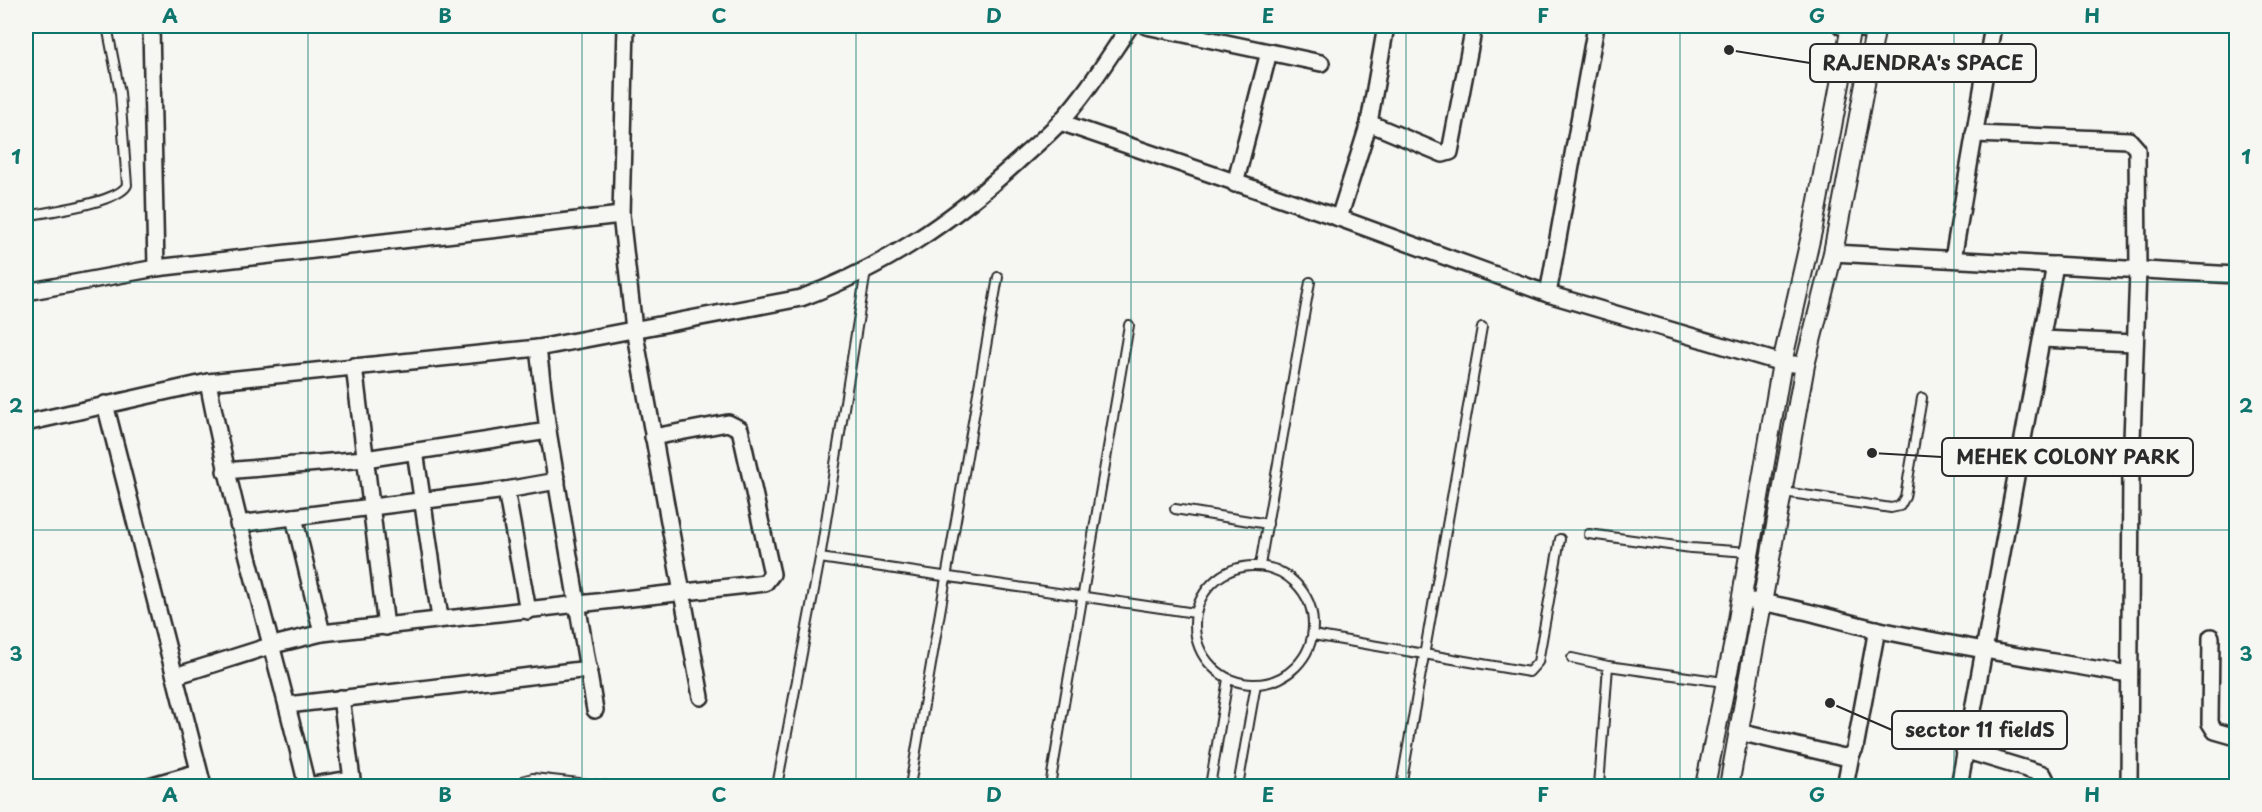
<svg xmlns="http://www.w3.org/2000/svg" width="2262" height="812" viewBox="0 0 2262 812" font-family="'Playpen Sans',sans-serif">
<style>
.lines{fill:none;stroke-linecap:round;stroke-linejoin:round}
.service-casing{stroke:#2b2b2b;stroke-width:12}
.minor-casing{stroke:#2b2b2b;stroke-width:20}
.tertiary-casing{stroke:#2b2b2b;stroke-width:22}
.service{stroke:#f6f6f2;stroke-width:8}
.minor{stroke:#f6f6f2;stroke-width:15}
.tertiary{stroke:#f6f6f2;stroke-width:18}
.grid{fill:none;stroke:#0f766e;stroke-width:1.5;stroke-opacity:0.55}
.leader{fill:none;stroke:#2b2b2b;stroke-width:2}
.callout-dot{fill:#2b2b2b;stroke:#f6f6f2;stroke-width:2}
.callout{fill:#f6f6f2;stroke:#2b2b2b;stroke-width:2}
.callout-label{font-size:20px;text-anchor:middle;font-weight:bold;fill:#2b2b2b}
.neatline{fill:none;stroke:#0f766e;stroke-width:2}
.grid-label{font-size:20px;text-anchor:middle;font-weight:bold;fill:#0f766e}
</style>
<rect width="100%" height="100%" fill="#f6f6f2"/>
<filter id="ink" filterUnits="userSpaceOnUse"><feTurbulence type="fractalNoise" baseFrequency=".0167" numOctaves="2"/><feDisplacementMap in="SourceGraphic" scale="12" xChannelSelector="R" yChannelSelector="G"/><feConvolveMatrix kernelMatrix="1 2 1 2 8 2 1 2 1" color-interpolation-filters="sRGB"/></filter>
<g filter="url(#ink)">
<g class="lines">
<defs>
<g id="service">
<path d="M26 216C46 212 118 203 127 185L120 93 107 26"/>
<path d="M1784 492 1891 508 1900 506 1905 497 1922 398"/>
<path d="M1175 509 1268 524"/>
<path d="M1589 534 1691 548 1749 552"/>
<path d="M820 558 1195 613"/>
<path d="M1260 565 1310 282"/>
<circle cx="1254" cy="625" r="59"/>
<path d="M1313 635 1529 672 1538 662 1560 539"/>
<path d="M1572 658 1608 666 1724 682"/>
<path d="M520 786 525 780 533 778 607 786"/>
<path d="M777 786 820 558 866 271"/>
<path d="M910 786 998 277"/>
<path d="M1050 786 1129 325"/>
<path d="M1210 786 1228 679"/>
<path d="M1238 786 1256 684"/>
<path d="M1401 786 1482 327"/>
<path d="M1599 786 1608 666"/>
</g>
<g id="minor">
<path d="M151 26 156 268"/>
<path d="M626 26 621 215 634 329 701 697"/>
<path d="M1146 26 1321 63"/>
<path d="M1841 26 1875 31"/>
<path d="M1060 122 1339 218 1548 294 1782 363 1805 365"/>
<path d="M1369 123 1386 26"/>
<path d="M1974 134 2129 140 2137 149 2138 270 2131 468 2129 786"/>
<path d="M1235 184 1269 52"/>
<path d="M1339 218 1369 123 1443 154 1450 152 1474 26"/>
<path d="M1833 253 2236 275"/>
<path d="M1953 259 1993 26"/>
<path d="M26 292 156 268 621 215"/>
<path d="M1548 294 1596 26"/>
<path d="M2042 339 2135 343"/>
<path d="M538 348 548 431 595 710"/>
<path d="M354 366 386 627"/>
<path d="M208 382C234 519 275 651 307 786L352 779 341 698"/>
<path d="M105 404 203 786"/>
<path d="M26 423 208 382 538 348 801 298C885 267 951 222 1017 162 1031 149 1047 136 1060 122 1087 93 1108 58 1130 26"/>
<path d="M415 451 440 618"/>
<path d="M225 471 365 459 548 431"/>
<path d="M506 490 557 481"/>
<path d="M294 517 322 633"/>
<path d="M238 524 506 490 528 611"/>
<path d="M1741 600C1787 604 1831 619 1875 629 1959 647 2044 660 2129 675"/>
<path d="M2211 637 2210 723 2215 731 2236 737"/>
<path d="M175 676 273 645 322 633 765 583 772 574 740 429 728 423 653 437"/>
<path d="M288 705 589 669"/>
<path d="M1739 732 1844 757 1851 755 1855 748 1877 629"/>
<path d="M1964 750 2043 774 2049 786"/>
<path d="M149 786 199 772"/>
<path d="M1845 786 1851 755"/>
<path d="M1959 786 2055 265"/>
</g>
<g id="tertiary">
<path d="M1705 786 1735 637 1782 363 1813 227 1851 26"/>
<path d="M1729 786 1805 365 1833 253 1876 26"/>
</g>
</defs>
<use href="#service" class="service-casing"/>
<use href="#minor" class="minor-casing"/>
<use href="#tertiary" class="tertiary-casing"/>
<use href="#service" class="service"/>
<use href="#minor" class="minor"/>
<use href="#tertiary" class="tertiary"/>
</g>
</g>
<path class="grid" d="M308 26V786M582 26V786M856 26V786M1131 26V786M1406 26V786M1680 26V786M1954 26V786M26 282H2236M26 530H2236"/>
<path class="leader" d="M1729 50L1810 63M1872 453L1942 457M1830 703L1892 730"/>
<g class="callout-dot">
<circle cx="1729" cy="50" r="6"/>
<circle cx="1872" cy="453" r="6"/>
<circle cx="1830" cy="703" r="6"/>
</g>
<g class="callout">
<rect x="1810" y="44" width="226" height="38" rx="6"/>
<rect x="1942" y="438" width="251" height="38" rx="6"/>
<rect x="1892" y="711" width="175" height="38" rx="6"/>
</g>
<g class="callout-label">
<text x="1923" y="70">RAJENDRA's SPACE</text>
<text x="2068" y="464">MEHEK COLONY PARK</text>
<text x="1980" y="737">sector 11 fieldS</text>
</g>
<rect width="2262" height="812" fill="none" stroke="#f6f6f2" stroke-width="66"/>
<rect x="33" y="33" width="2196" height="746" class="neatline"/>
<g class="grid-label">
<text x="170" y="23">A</text>
<text x="445" y="23">B</text>
<text x="719" y="23">C</text>
<text x="994" y="23">D</text>
<text x="1268" y="23">E</text>
<text x="1543" y="23">F</text>
<text x="1817" y="23">G</text>
<text x="2092" y="23">H</text>
<text x="16" y="164">1</text>
<text x="2246" y="164">1</text>
<text x="16" y="413">2</text>
<text x="2246" y="413">2</text>
<text x="16" y="661">3</text>
<text x="2246" y="661">3</text>
<text x="170" y="802">A</text>
<text x="445" y="802">B</text>
<text x="719" y="802">C</text>
<text x="994" y="802">D</text>
<text x="1268" y="802">E</text>
<text x="1543" y="802">F</text>
<text x="1817" y="802">G</text>
<text x="2092" y="802">H</text>
</g>
</svg>
